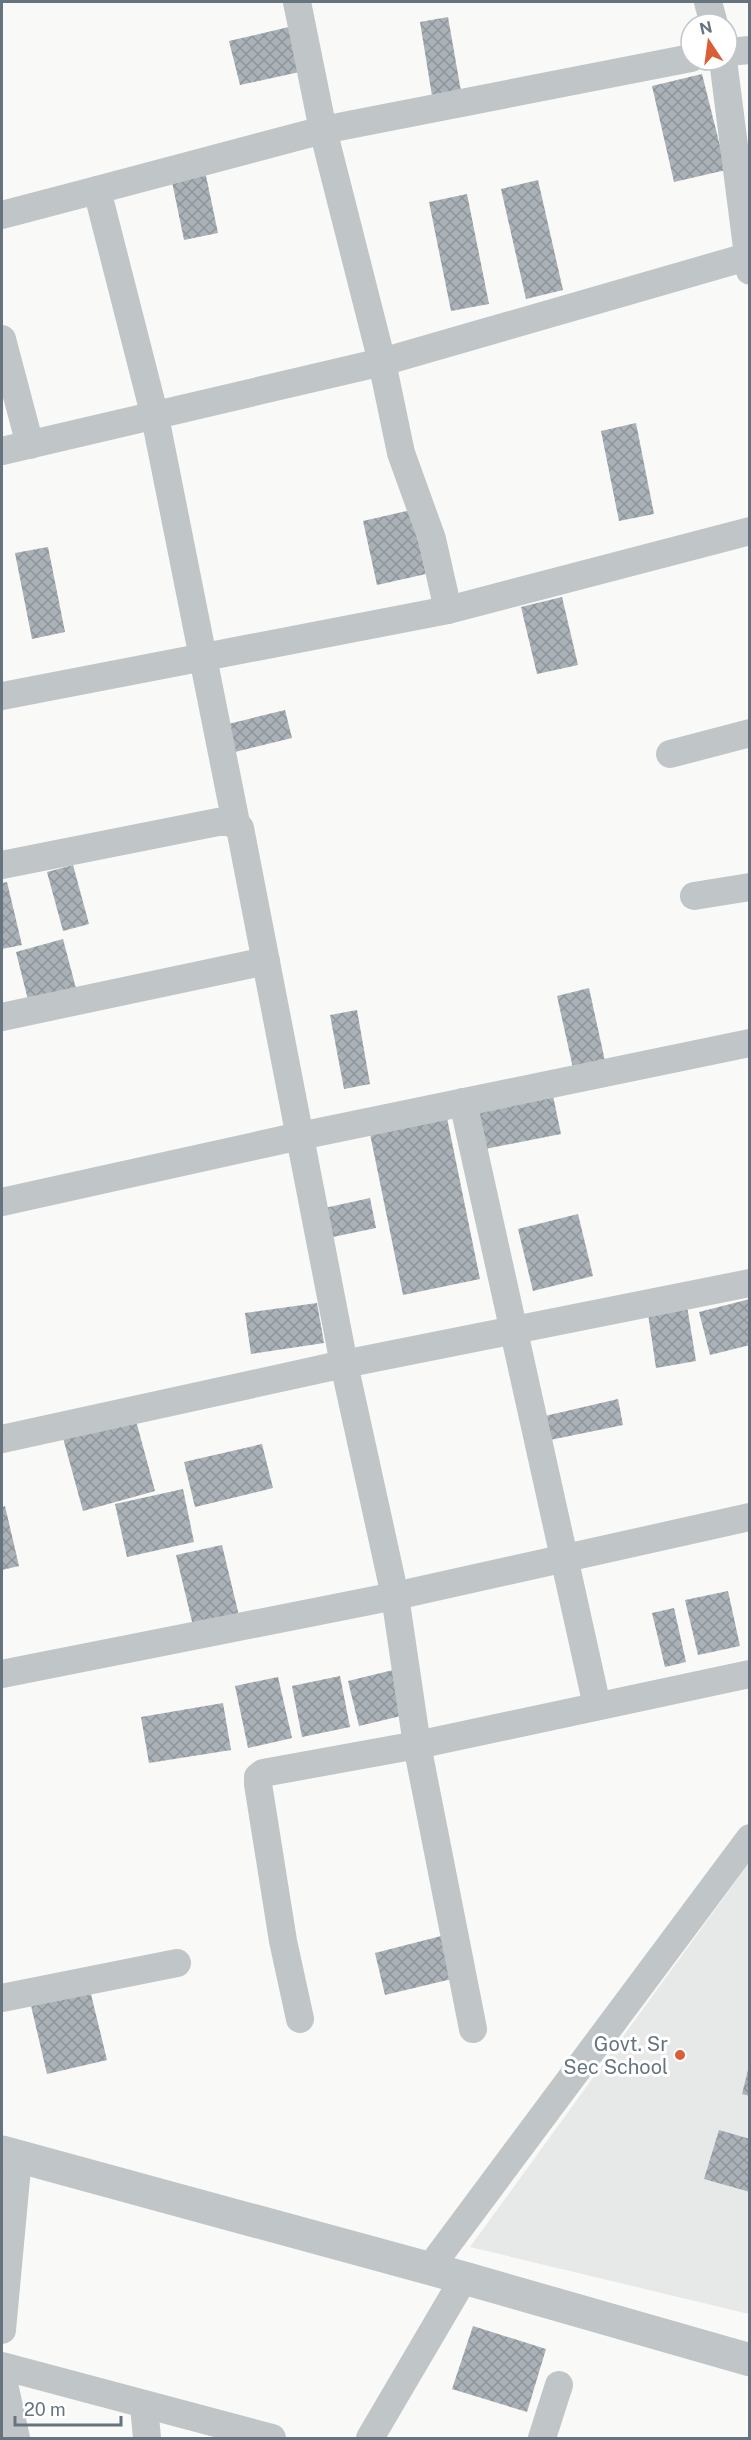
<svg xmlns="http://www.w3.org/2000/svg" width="751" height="2440" viewBox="0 0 751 2440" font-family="'Public Sans',sans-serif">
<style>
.built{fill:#e7e8e8}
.building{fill:url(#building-cross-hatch)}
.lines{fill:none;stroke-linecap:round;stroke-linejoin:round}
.minor{stroke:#c0c5c8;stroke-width:28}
.tertiary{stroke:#c0c5c8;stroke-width:33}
.poi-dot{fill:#da5f36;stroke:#fff;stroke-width:2}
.labels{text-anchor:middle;stroke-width:6;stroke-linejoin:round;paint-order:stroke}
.poi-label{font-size:20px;fill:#667480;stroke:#fff;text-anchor:end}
</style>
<defs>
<pattern id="building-cross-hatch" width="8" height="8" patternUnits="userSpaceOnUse" patternTransform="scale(1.5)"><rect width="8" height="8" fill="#aab2b7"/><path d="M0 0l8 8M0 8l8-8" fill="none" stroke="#8e959a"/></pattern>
</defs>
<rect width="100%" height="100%" fill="#f9f9f7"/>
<path class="built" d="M749 1863V2314L470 2247Z"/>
<g class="building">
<path d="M448 17 462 97 433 102 420 22Z"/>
<path d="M293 26 304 71 240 85 229 41Z"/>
<path d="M702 74 726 170 674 182 652 86Z"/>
<path d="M205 171 218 233 184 240 171 177Z"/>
<path d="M538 180 563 290 526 299 501 189Z"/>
<path d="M467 194 489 304 451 311 429 202Z"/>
<path d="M636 423 654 514 619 521 601 431Z"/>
<path d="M411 510 426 574 377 585 363 521Z"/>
<path d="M48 547 65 632 32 639 15 553Z"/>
<path d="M562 597 578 665 537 674 521 607Z"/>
<path d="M285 710 292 738 231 753 224 725Z"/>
<path d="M73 865 89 924 63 931 47 872Z"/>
<path d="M7 882 22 945 2 949V883Z"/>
<path d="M63 939 78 996 30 1008 16 952Z"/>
<path d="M589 988 605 1061 573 1068 557 996Z"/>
<path d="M357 1010 370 1084 344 1089 330 1015Z"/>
<path d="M552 1091 561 1134 480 1150 472 1108Z"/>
<path d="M446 1113 480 1279 403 1295 369 1129Z"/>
<path d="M370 1198 376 1228 328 1238 320 1209Z"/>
<path d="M578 1214 593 1276 533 1291 518 1229Z"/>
<path d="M750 1299V1345L710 1355 699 1312Z"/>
<path d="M686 1300 696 1361 656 1368 647 1307Z"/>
<path d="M317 1303 324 1343 251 1354 245 1313Z"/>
<path d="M618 1399 623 1425 550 1440 545 1416Z"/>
<path d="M135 1417 155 1491 83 1511 63 1438Z"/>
<path d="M262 1444 273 1488 195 1507 184 1462Z"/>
<path d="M183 1489 194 1542 127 1557 115 1504Z"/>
<path d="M5 1506 19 1566 2 1570V1507Z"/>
<path d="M222 1545 240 1620 194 1630 176 1555Z"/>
<path d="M728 1591 740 1646 698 1655 685 1600Z"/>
<path d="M674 1608 686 1662 665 1667 652 1613Z"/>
<path d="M393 1670 405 1715 359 1726 348 1681Z"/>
<path d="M340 1676 350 1727 302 1737 292 1686Z"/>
<path d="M278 1677 292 1738 248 1748 235 1686Z"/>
<path d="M223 1703 231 1750 149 1763 141 1717Z"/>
<path d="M449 1934 460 1977 385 1995 375 1953Z"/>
<path d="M88 1982 107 2060 47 2074 29 1997Z"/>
<path d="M749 2066H750V2096L742 2094Z"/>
<path d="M719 2130 750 2139V2192L704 2179Z"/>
<path d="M473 2326 546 2349 527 2412 452 2389Z"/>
</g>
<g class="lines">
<g class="minor">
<path d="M297 2 323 130 382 362 401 453 432 539 448 610"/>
<path d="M708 2 714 24"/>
<path d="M727 52 750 50"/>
<path d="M723 60 750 271"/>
<path d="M2 215 97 190"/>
<path d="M2 339 30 445"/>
<path d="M2 451 382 362 750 256"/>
<path d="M2 696 448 610 750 531"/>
<path d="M670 754 750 733"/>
<path d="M236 823 155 417 97 190 323 130 691 58"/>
<path d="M2 865 218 822H229L240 828 344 1364 395 1596 417 1745 473 2029"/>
<path d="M694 896 750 887"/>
<path d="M2 1017 266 961"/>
<path d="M463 1102 597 1706"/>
<path d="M2 1202 300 1136 750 1043"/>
<path d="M2 1439 344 1364 750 1283"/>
<path d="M2 1674 395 1596 750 1517"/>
<path d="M2 1998 177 1963"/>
<path d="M300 2019 283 1941 258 1784V1777L263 1773 417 1745 750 1674"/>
<path d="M429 2269 750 1838"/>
<path d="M2 2330 18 2157"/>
<path d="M2 2366 272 2438"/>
<path d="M2 2375 16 2438"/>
<path d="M144 2406 147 2438"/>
<path d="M370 2438 464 2278"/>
<path d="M542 2438 559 2385"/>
</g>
<path class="tertiary" d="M2 2152 464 2278 750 2360"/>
</g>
<circle class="poi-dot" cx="680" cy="2055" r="6"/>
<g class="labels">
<g class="poi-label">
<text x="668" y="2051">Govt. Sr<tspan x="668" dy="23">Sec School</tspan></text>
</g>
</g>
<rect width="751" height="2440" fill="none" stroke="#667480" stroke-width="6"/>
<g transform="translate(709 42) rotate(347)"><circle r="28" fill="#ffffff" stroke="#c2c7cc" stroke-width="1.5"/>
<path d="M0-4.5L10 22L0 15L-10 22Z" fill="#da5f36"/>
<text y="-9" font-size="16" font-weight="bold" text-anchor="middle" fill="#667480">N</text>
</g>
<path d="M15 2416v9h106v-9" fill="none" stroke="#667480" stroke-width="3"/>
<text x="24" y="2416" font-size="18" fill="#667480" stroke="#ffffff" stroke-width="4.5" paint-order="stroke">20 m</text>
</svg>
